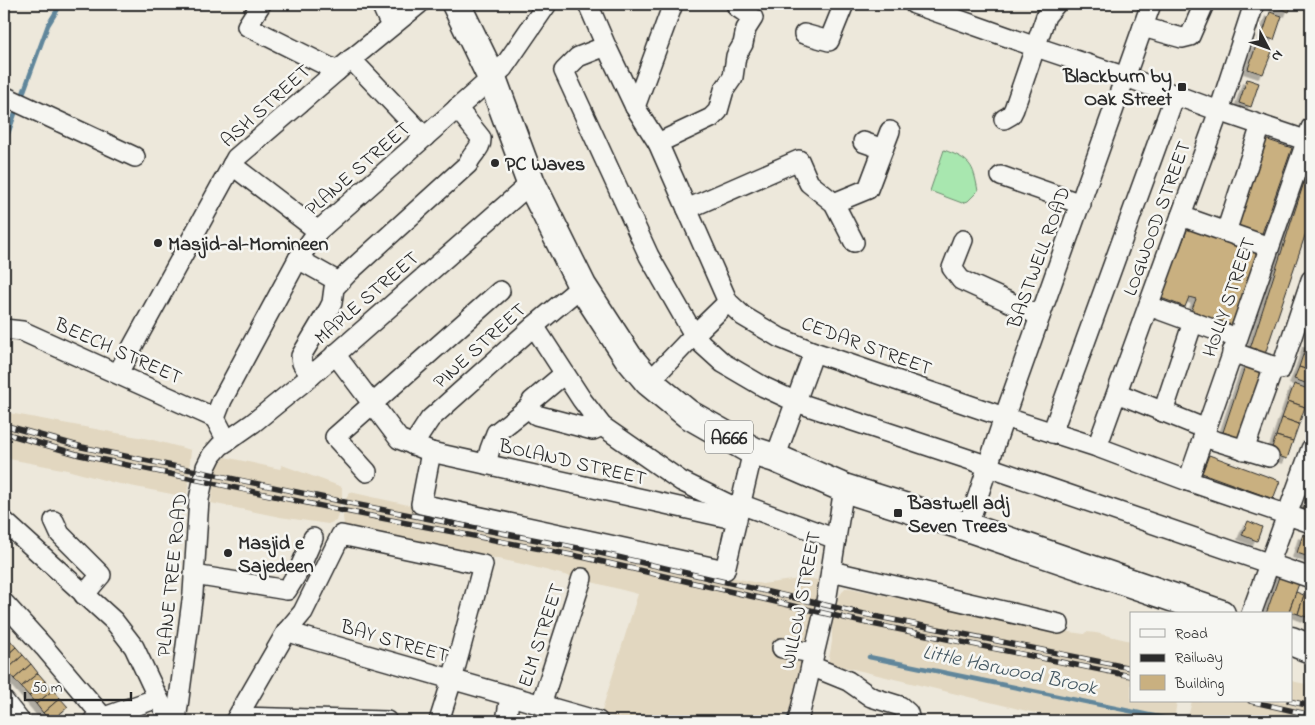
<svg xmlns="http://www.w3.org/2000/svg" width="1315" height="725" viewBox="0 0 1315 725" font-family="'Indie Flower',sans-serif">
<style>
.built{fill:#e2d7c0}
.green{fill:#a8e7af;stroke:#6a896d}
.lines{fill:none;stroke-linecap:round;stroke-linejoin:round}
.stream{stroke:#60869b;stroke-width:4.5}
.building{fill:#c9b080;stroke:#2b2b2b;filter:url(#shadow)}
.minor-casing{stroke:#2b2b2b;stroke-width:22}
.highway-casing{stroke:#2b2b2b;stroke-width:31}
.minor{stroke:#f6f6f2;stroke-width:19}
.highway{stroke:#f6f6f2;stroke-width:28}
.rail-casing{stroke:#2b2b2b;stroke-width:5.5}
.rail{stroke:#f6f6f2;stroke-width:4;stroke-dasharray:11;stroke-linecap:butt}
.poi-dot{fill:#2b2b2b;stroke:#f6f6f2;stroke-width:2}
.labels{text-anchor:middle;stroke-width:5;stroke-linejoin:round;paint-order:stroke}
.shield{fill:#f6f6f2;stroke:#686867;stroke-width:1}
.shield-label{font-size:19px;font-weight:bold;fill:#2b2b2b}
.poi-label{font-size:20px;font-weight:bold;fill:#2b2b2b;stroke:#f6f6f2;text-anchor:start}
.street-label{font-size:20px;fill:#2b2b2b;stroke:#f6f6f2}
.water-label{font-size:21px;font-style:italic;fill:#465963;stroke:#f6f6f2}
</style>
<defs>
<filter id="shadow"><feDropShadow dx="-4.5" dy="4.5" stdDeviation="0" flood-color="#0004"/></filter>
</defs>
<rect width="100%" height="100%" fill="#ede8db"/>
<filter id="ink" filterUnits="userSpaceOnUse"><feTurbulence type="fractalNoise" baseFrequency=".02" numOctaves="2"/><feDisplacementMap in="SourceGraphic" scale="10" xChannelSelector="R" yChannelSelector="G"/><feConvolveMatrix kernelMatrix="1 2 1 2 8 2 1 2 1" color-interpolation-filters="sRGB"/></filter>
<g filter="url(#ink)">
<g class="built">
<path d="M4 412 149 439 191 450 187 497 115 483 67 470 4 458Z"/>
<path d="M225 457 280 469 282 465 342 487V498L336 521 328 524 280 517 211 503 215 470Z"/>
<path d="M350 492 762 584 807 578 823 581 793 707 777 721H632L601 713 638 594 522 564 344 525 343 517 346 499Z"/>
<path d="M845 588H850L1034 627 1084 634 1086 632 1096 633 1131 641V701H1177L1174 721H1068L828 663 832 642V621L838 598Z"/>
<path d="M1291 681 1311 685V721H1187L1192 701H1291Z"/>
</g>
<path class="green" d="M944 150C971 160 973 164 978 191L968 201 962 203 930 191Z"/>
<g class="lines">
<g class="stream">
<path d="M21 99 48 25 61 4"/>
<path d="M4 145 17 108"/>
<path d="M869 657 1173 720"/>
<path d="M785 721 792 715"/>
</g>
</g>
<g class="building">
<path d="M1274 4H1292L1289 12 1274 6Z"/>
<path d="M1270 12 1282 16 1274 40 1262 36Z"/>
<path d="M1257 43 1273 49 1263 74 1248 69Z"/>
<path d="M1247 79 1259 83 1251 107 1239 103Z"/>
<path d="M1265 139 1292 148 1260 239 1235 232Z"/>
<path d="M1311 161V218L1263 360 1248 355Z"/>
<path d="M1190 222 1260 248 1230 329 1190 314 1196 299 1189 297 1185 307 1161 298Z"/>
<path d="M1307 342 1311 344V357L1303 355Z"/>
<path d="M1303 355 1311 357V371L1299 367Z"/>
<path d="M1246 363 1263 369 1240 438 1223 432Z"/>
<path d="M1299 367 1311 371V385L1294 379Z"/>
<path d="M1294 384 1311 390 1305 407 1288 401Z"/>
<path d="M1288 401 1305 407 1299 424 1282 418Z"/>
<path d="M1282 418 1299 424 1293 441 1276 436Z"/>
<path d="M1276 436 1293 441 1287 459 1270 453Z"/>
<path d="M1209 455 1280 481 1273 499 1202 473Z"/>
<path d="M1307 500 1311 502V513L1303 510Z"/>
<path d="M1248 521 1262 527 1257 541 1242 535Z"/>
<path d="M1303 534 1311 537 1306 556 1297 553Z"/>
<path d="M1311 541V558L1306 556Z"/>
<path d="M1281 571 1301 578 1288 614H1266Z"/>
<path d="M1296 592 1304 595 1298 614 1289 611Z"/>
<path d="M1304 595 1311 597 1306 617 1298 614Z"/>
<path d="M1311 602V619L1306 617Z"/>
<path d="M9 639 16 647 4 658V643Z"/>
<path d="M16 647 23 655 7 670 4 667V658Z"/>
<path d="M23 655 31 664 14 679 7 670Z"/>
<path d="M31 664 38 673 21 687 14 679Z"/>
<path d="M38 673 45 681 29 696 21 687Z"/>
<path d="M45 681 53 690 36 704 29 696Z"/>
<path d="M53 690 60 698 43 713 36 704Z"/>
<path d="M60 698 68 707 51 721 43 713Z"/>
</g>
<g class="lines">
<defs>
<g id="minor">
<path d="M261 4 247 26 337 71"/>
<path d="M381 4 391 26"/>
<path d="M588 4 606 46 635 107 658 143 728 302 743 316 780 338 814 352 1004 417 1097 447 1188 481 1311 523"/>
<path d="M914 4 1036 47 1126 77 1219 111 1311 142"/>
<path d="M1143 27 1182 38 1190 36 1204 4"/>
<path d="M804 34 829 41 844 4"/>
<path d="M606 46 578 57 564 71 649 256 694 335 702 344 723 363 764 387 796 402 989 466 997 470 1311 578"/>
<path d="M351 59 425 137"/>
<path d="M4 96 135 157"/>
<path d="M635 107 673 4"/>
<path d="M1004 119 1011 115 1014 109 1046 16 1056 4"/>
<path d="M863 142 883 149"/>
<path d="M658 143 711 118 718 111 724 90 733 77 736 56 743 44 746 29 753 18 737 7"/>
<path d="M232 165 318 231"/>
<path d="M1001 176 1081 204"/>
<path d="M834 203 868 189 890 131"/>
<path d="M687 209 799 160 809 183 834 203 854 242"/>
<path d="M1181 216 1269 247"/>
<path d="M1226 232 1261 125"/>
<path d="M963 240 952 268 961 280 1040 316"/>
<path d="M298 259 339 282"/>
<path d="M1149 306 1237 338"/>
<path d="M534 326 582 400 602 426 681 481 730 505 740 504 836 539"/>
<path d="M4 329 22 331 215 418"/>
<path d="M1232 352 1281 369 1311 280"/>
<path d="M335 354 399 439 431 452 724 517"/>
<path d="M118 373 236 158 337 71 419 4"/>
<path d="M311 376 302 363 301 356 329 309 332 303 334 288 349 272 468 164C471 154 482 149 481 138L457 108"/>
<path d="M649 382 694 335 728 302"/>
<path d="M1117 393 1206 429"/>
<path d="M529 407 536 415 593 430 602 426"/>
<path d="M1163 412 1193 322"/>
<path d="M1052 433 1175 95"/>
<path d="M1203 437 1269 457"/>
<path d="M227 441 215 418 222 400 298 259 318 231 503 68 547 4"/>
<path d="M413 445 430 419 534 326 582 286"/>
<path d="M1097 447 1219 111 1254 4"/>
<path d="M1244 450 1274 366"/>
<path d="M431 452 421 504 725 570 753 451"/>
<path d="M775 458 814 352"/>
<path d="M486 464 490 449 496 433 529 407 532 401 564 374"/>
<path d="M367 472 335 437 500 291"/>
<path d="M1188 481 1311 128"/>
<path d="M4 521 114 621 134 647 158 698 170 721"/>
<path d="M54 521 60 534 101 575 84 595"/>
<path d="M967 527C981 490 992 452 1005 415 1053 278 1103 141 1151 4"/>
<path d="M831 571 1059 624"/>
<path d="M194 575 287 590 298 572 313 538"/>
<path d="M4 603 44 647 103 717V721"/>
<path d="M1251 614 1311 449"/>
<path d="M782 648 814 653"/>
<path d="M811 666 848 681 871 697 900 706 908 713 910 721"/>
<path d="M4 701 20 721"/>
<path d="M541 705 582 578"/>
<path d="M238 717 387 721"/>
<path d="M93 721 158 698"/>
<path d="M176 721 193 593 199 499 206 467 212 455 220 446 253 423 311 376 531 183"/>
<path d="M235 721 287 631"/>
<path d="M439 721 452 680 483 565 341 535 303 612 287 631 304 637C402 665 500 693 598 721"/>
<path d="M506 721 510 696"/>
<path d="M798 721 825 608 844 488"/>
</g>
<g id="highway">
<path d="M456 4 492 78 531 183 582 286 628 357 649 382 688 414 753 451 775 458 844 488 967 527 1221 614"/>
<path d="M1291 641 1311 649"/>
</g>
</defs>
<use href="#minor" class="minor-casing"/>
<use href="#highway" class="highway-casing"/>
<use href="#minor" class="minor"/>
<use href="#highway" class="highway"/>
<defs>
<g id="rail">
<path d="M4 425 82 447 359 505 583 549 864 614 1131 668"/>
<path d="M4 433 80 455 340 510 582 557 862 622 1131 676"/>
<path d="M1250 701 1311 715"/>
<path d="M1289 701 1311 706"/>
</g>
</defs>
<use href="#rail" class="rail-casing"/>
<use href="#rail" class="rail"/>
</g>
</g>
<g class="poi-dot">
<rect x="1177" y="82" width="10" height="10" rx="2.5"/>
<circle cx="495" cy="163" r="5"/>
<circle cx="158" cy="243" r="5"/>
<rect x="893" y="508" width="10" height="10" rx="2.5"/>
<circle cx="228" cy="553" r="5"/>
</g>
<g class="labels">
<rect class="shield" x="705" y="420.5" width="48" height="33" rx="4"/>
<g class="shield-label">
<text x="729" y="444">A666</text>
</g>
<g class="poi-label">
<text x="1172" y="82" text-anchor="end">Blackburn by<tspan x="1172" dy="23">Oak Street</tspan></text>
<text x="505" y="170">PC Waves</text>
<text x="168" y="250">Masjid-al-Momineen</text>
<text x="908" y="509">Bastwell adj<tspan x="908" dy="23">Seven Trees</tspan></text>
<text x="238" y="549">Masjid e<tspan x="238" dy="23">Sajedeen</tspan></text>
</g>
<g class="street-label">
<text transform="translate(265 105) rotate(-42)" y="7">ASH STREET</text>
<text transform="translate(357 168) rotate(-41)" y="7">PLANE STREET</text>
<text transform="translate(1156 218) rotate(-70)" y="7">LOGWOOD STREET</text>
<text transform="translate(1038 257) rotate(-70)" y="7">BASTWELL ROAD</text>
<text transform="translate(366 297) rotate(-41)" y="7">MAPLE STREET</text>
<text transform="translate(1228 297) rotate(-71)" y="7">HOLLY STREET</text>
<text transform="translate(479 345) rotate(-42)" y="7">PINE STREET</text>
<text transform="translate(867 345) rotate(20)" y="7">CEDAR STREET</text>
<text transform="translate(119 350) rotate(24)" y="7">BEECH STREET</text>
<text transform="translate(573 461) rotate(13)" y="7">BOLAND STREET</text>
<text transform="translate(171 575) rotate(-84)" y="7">PLANE TREE ROAD</text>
<text transform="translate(800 600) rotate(-79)" y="7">WILLOW STREET</text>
<text transform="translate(540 635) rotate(-72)" y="7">ELM STREET</text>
<text transform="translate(395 640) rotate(16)" y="7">BAY STREET</text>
</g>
<g class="water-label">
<text transform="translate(1010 669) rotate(12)" y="7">Little Harwood Brook</text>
</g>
</g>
<rect width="1315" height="725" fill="none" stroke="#f6f6f2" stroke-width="20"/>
<rect x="10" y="10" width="1295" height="705" fill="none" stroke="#2b2b2b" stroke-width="2" filter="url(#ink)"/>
<rect x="1130" y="612" width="162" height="90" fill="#f6f6f2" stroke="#a5a5a2"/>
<rect x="1140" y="629" width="25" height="8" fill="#f6f6f2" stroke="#a5a5a2"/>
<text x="1175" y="638" font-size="15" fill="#2b2b2b">Road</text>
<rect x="1140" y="654" width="25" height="8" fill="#2b2b2b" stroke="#a5a5a2"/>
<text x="1175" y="662" font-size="15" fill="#2b2b2b">Railway</text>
<rect x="1140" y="675" width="25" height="15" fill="#c9b080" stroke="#a5a5a2"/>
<text x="1175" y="688" font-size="15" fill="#2b2b2b">Building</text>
<g transform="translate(1268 48) rotate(131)" stroke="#f6f6f2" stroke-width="4" paint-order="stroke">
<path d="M0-4L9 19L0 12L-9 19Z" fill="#2b2b2b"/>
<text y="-8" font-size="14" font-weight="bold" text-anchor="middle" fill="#2b2b2b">N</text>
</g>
<path d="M25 692v8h106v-8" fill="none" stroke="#2b2b2b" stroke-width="2.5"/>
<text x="32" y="692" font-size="15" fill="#2b2b2b" stroke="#f6f6f2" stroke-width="4" paint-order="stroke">50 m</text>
</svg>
